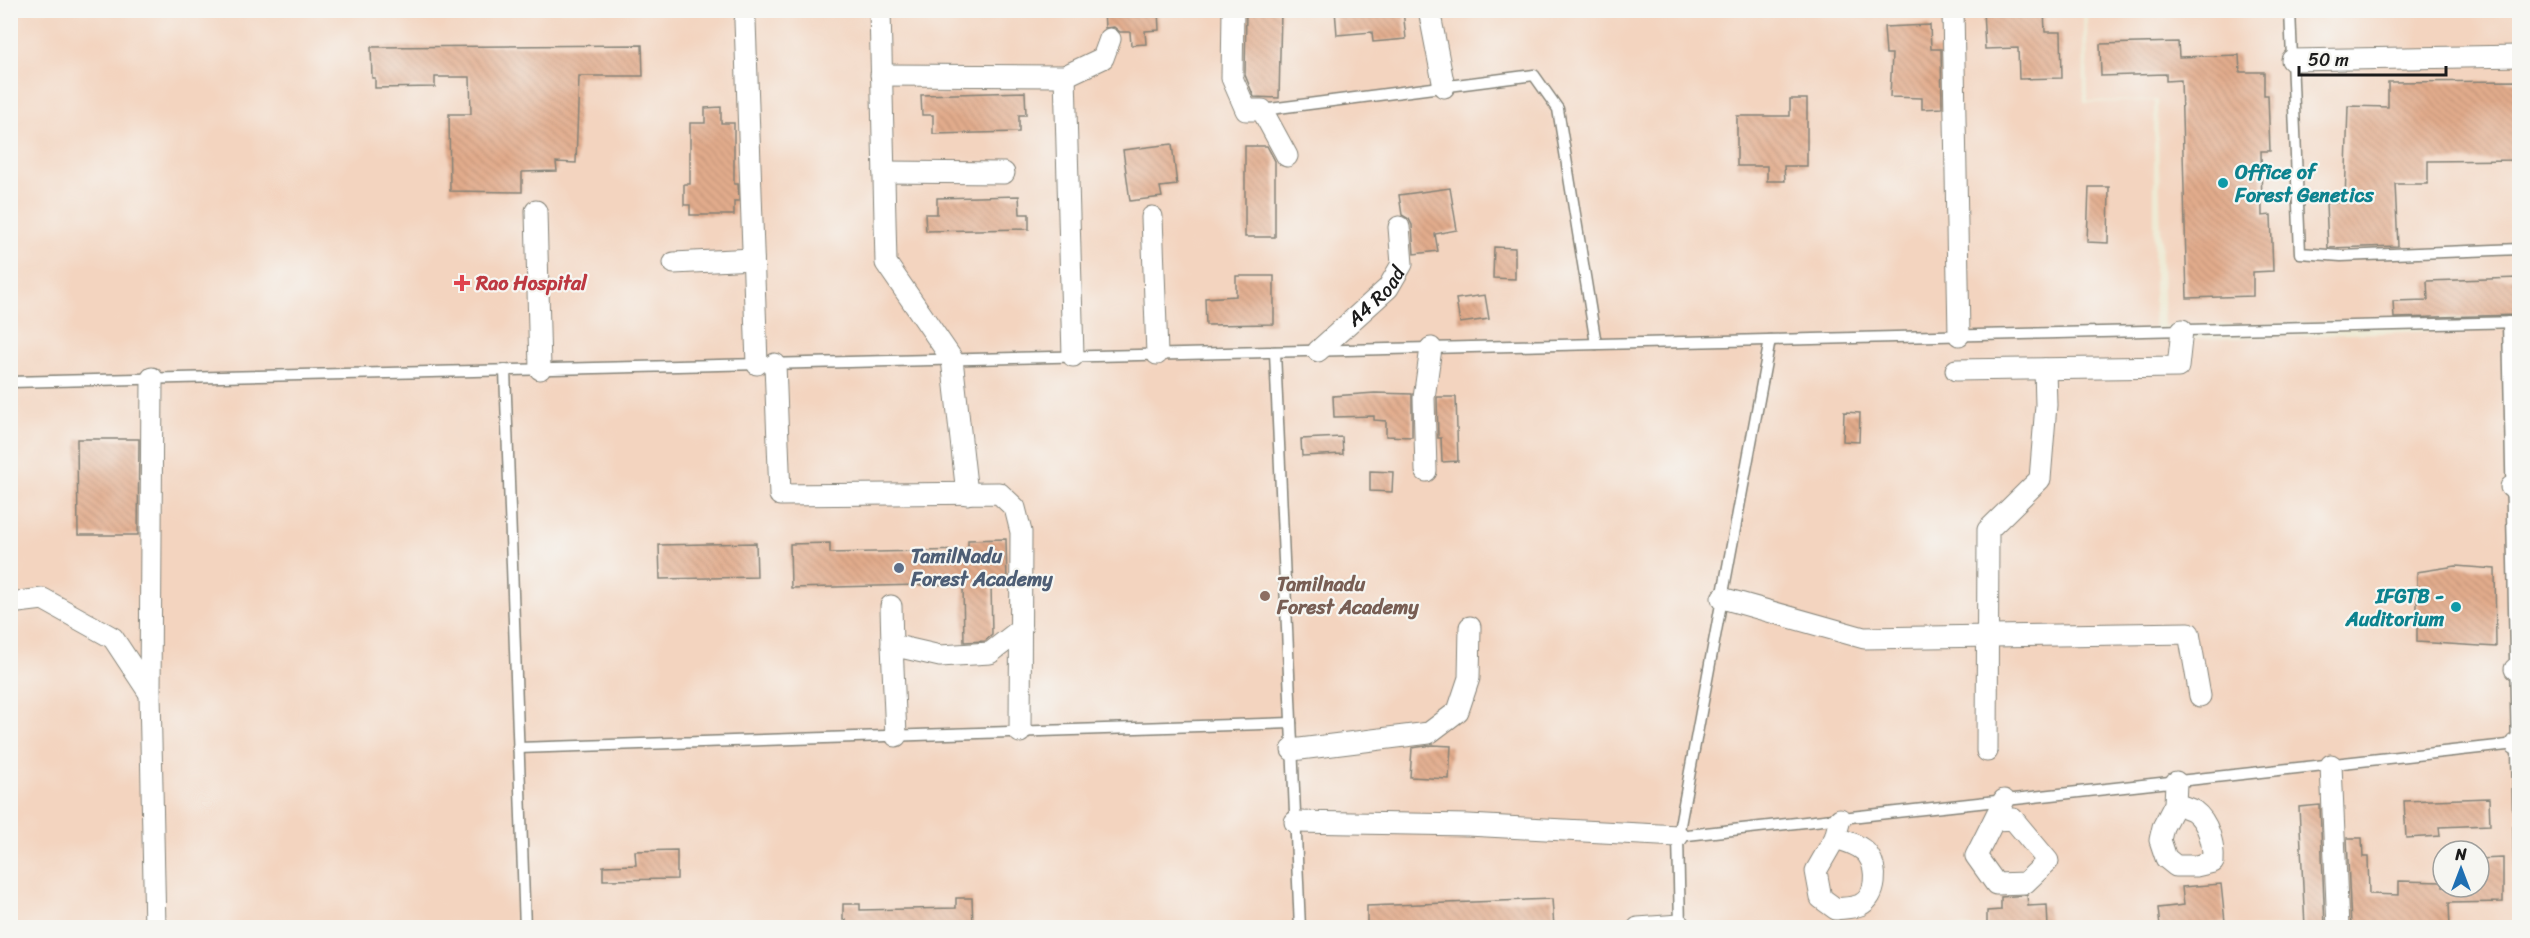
<svg xmlns="http://www.w3.org/2000/svg" width="2530" height="938" viewBox="0 0 2530 938" font-family="Sriracha,sans-serif">
<style>
.built{fill:#f3d4bf;fill-rule:evenodd}
.building{fill:url(#building-back-hatch)}
.lines{fill:none;stroke-linecap:round;stroke-linejoin:round}
.lane-casing{stroke:#858378;stroke-width:13}
.street-casing{stroke:#858378;stroke-width:23}
.lane{stroke:#fff;stroke-width:10}
.street{stroke:#fff;stroke-width:21}
.culture-dot{fill:#0f9aa8;stroke:#f6f6f2;stroke-width:2}
.health-dot{fill:#e0444e;stroke:#f6f6f2;stroke-width:2}
.service-dot{fill:#5c6f8a;stroke:#f6f6f2;stroke-width:2}
.education-dot{fill:#8d6e63;stroke:#f6f6f2;stroke-width:2}
.labels{text-anchor:middle;stroke-width:4.5;stroke-linejoin:round;paint-order:stroke}
.culture-label{font-size:20px;font-weight:bold;fill:#0d838f;stroke:#f6f6f2;text-anchor:start}
.health-label{font-size:20px;font-weight:bold;fill:#be3a42;stroke:#f6f6f2;text-anchor:start}
.street-label{font-size:20px;fill:#1c1c1c;stroke:#f6f6f2}
.service-label{font-size:20px;font-weight:bold;fill:#4e5e75;stroke:#f6f6f2;text-anchor:start}
.education-label{font-size:20px;font-weight:bold;fill:#785e54;stroke:#f6f6f2;text-anchor:start}
</style>
<defs>
<pattern id="building-back-hatch" width="6" height="6" patternUnits="userSpaceOnUse" patternTransform="scale(1.5)"><rect width="6" height="6" fill="#e2ac8c"/><path d="M-1 5l2 2M0 0l6 6M5-1l2 2" fill="none" stroke="#c19378"/></pattern>
</defs>
<rect width="100%" height="100%" fill="#f6f6f2"/>
<filter id="ink" filterUnits="userSpaceOnUse"><feTurbulence type="fractalNoise" baseFrequency=".0167" numOctaves="2"/><feDisplacementMap in="SourceGraphic" scale="12" xChannelSelector="R" yChannelSelector="G"/><feConvolveMatrix kernelMatrix="1 2 1 2 8 2 1 2 1" color-interpolation-filters="sRGB"/></filter>
<filter id="wash" filterUnits="userSpaceOnUse"><feTurbulence type="fractalNoise" baseFrequency=".008" numOctaves="4" result="noise"/><feDisplacementMap in="SourceGraphic" scale="24" xChannelSelector="R" yChannelSelector="G"/><feGaussianBlur stdDeviation="1.35" result="paint"/><feColorMatrix in="noise" values="0 0 0 0 0 0 0 0 0 0 0 0 0 0 0 0 0 1.4 0 .05"/><feComposite in="paint" operator="in"/></filter>
<g filter="url(#wash)">
<rect width="100%" height="100%" fill="#eeead4"/>
<g class="built">
<path d="M10 11H2083L2084 103 2154 101V341L2519 328V927H11ZM2443 851H2479V887H2443Z"/>
<path d="M2087 11H2519V317L2164 326 2157 100 2088 101Z"/>
</g>
<g id="blocks">
<g class="building">
<path d="M1104 10H1158L1159 30 1145 31 1146 44 1131 45 1130 32H1120L1114 27 1105 28Z"/>
<path d="M1246 10H1281L1279 98 1254 97 1245 75Z"/>
<path d="M1335 10H1403L1406 39 1373 42 1372 32 1337 35Z"/>
<path d="M1983 10H2044L2045 32H2061L2062 78 2019 79 2018 48 1985 49Z"/>
<path d="M1930 25 1931 49H1941L1942 108 1922 109V98L1890 97 1892 54H1886L1884 27Z"/>
<path d="M2178 42 2179 57 2239 55 2240 72H2264V95H2268L2270 151H2261L2262 216 2271 215 2273 271 2253 272V296L2187 298 2181 80 2166 81V74L2101 76 2100 44Z"/>
<path d="M642 45 643 76H579L576 163 556 162 557 171 522 172V192L450 191 449 114H471L470 77H435V87L375 88V78H372L371 47Z"/>
<path d="M2520 81V160L2428 161V184H2395L2398 246 2328 248 2326 203 2345 202 2348 106 2388 107V82Z"/>
<path d="M1025 92 1026 115H1019V132L933 134V115H922L921 95Z"/>
<path d="M1790 99H1807V166H1784L1785 181H1767V166H1737V116H1790Z"/>
<path d="M721 107V123H734V184H738L739 201H734V215H690V205H684V184H690V123H705V108Z"/>
<path d="M1172 144 1177 185 1160 187 1162 197 1130 201 1123 150Z"/>
<path d="M1245 146H1267L1275 161V237H1245Z"/>
<path d="M2089 187H2109L2108 243 2087 242Z"/>
<path d="M1450 188 1457 230 1435 234 1438 251 1414 254 1412 225 1409 219 1402 215 1399 195Z"/>
<path d="M1019 196 1020 214H1029V229L926 231 925 214H937V198Z"/>
<path d="M1494 247 1515 248V279L1493 278Z"/>
<path d="M1236 276H1274V324L1206 325 1205 298 1236 296Z"/>
<path d="M2519 278 2520 315 2394 318 2393 301 2428 300 2427 281Z"/>
<path d="M1485 295 1489 319 1460 323 1456 299Z"/>
<path d="M1375 393 1412 394V437L1386 436V421L1374 420V416L1334 417 1333 396Z"/>
<path d="M1437 397H1456L1458 461 1442 462 1441 438H1438Z"/>
<path d="M1844 412 1860 413 1859 442 1843 441Z"/>
<path d="M1342 437 1343 454 1302 456 1301 439Z"/>
<path d="M77 439H139L138 535H78Z"/>
<path d="M1370 471 1393 472 1392 492 1370 491Z"/>
<path d="M1006 539 1007 583 991 584 992 635 985 641 964 642 963 584 791 588 790 544 830 543V553L968 550V540Z"/>
<path d="M756 543 757 577 660 579 659 545Z"/>
<path d="M2456 566 2495 569 2496 647 2417 642V572Z"/>
<path d="M1433 745 1451 746 1449 779 1410 777 1412 748Z"/>
<path d="M2489 798 2490 825 2439 827 2440 836 2406 838 2404 801Z"/>
<path d="M2320 805 2325 927H2305L2299 807Z"/>
<path d="M2347 838H2362L2363 857H2368L2369 894 2399 895V881L2443 882V887H2479V859L2503 858V902L2449 903 2450 927H2351Z"/>
<path d="M677 850V879L603 880V866L636 865 635 851Z"/>
<path d="M2221 884 2225 922 2207 924 2208 927H2160L2158 908 2184 905 2182 887Z"/>
<path d="M2027 895 2028 906 2047 905 2048 927H1987V911L2001 910V897Z"/>
<path d="M956 898H972L973 927H846V920H843V904H860V910L956 908Z"/>
<path d="M1552 899 1554 927H1367V906Z"/>
</g>
</g>
</g>
<g filter="url(#ink)">
<use href="#blocks" fill-opacity="0" stroke="#858378" stroke-width="1.5"/>
<g class="lines">
<defs>
<g id="lane">
<path d="M2290 10 2300 253 2341 256 2520 249"/>
<path d="M1262 110 1534 75 1558 109 1596 344"/>
<path d="M2508 322 2520 893"/>
<path d="M1275 352 1300 928"/>
<path d="M505 370 525 928"/>
<path d="M10 382 2520 322"/>
<path d="M518 748 1291 723"/>
<path d="M1678 836 2516 744"/>
<path d="M1680 927 1678 836 1770 340"/>
</g>
<g id="street">
<path d="M880 10 886 263 952 359 967 494"/>
<path d="M1233 10 1232 78 1246 110H1262L1287 156"/>
<path d="M1429 10 1444 87"/>
<path d="M1953 10 1959 335"/>
<path d="M745 21 757 364"/>
<path d="M2292 60 2520 56"/>
<path d="M881 75 1065 76 1103 58 1110 39"/>
<path d="M1065 76 1073 356"/>
<path d="M884 172 1004 173"/>
<path d="M536 211 540 369"/>
<path d="M1152 217 1157 354"/>
<path d="M674 263 753 259"/>
<path id="s1" d="M1318 351 1388 288 1402 264 1399 227"/>
<path d="M775 364 780 495 999 493 1015 508 1021 532 1020 732"/>
<path d="M1956 370 2178 367 2182 330"/>
<path d="M152 378 150 694 155 928"/>
<path d="M1426 471 1424 398 1431 348"/>
<path d="M2511 487 2520 488"/>
<path d="M1722 598 1864 638 2189 633 2200 696"/>
<path d="M10 603 43 599 113 638 150 694"/>
<path d="M891 606 892 645"/>
<path d="M2515 669 2520 670"/>
<path d="M896 736 892 645 940 656 990 653 1021 629"/>
<path d="M2516 744H2520"/>
<path d="M1292 750 1429 733 1458 711 1469 678 1470 627"/>
<path d="M1987 751 1988 530 2040 479 2046 405 2045 369"/>
<path d="M2331 765 2338 928"/>
<path d="M2175 804C2181 806 2189 808 2194 811 2209 822 2214 845 2213 862L2196 866H2176L2166 858 2160 840 2163 827 2175 804 2176 782"/>
<path d="M1995 820 2013 819 2048 861 2025 883 1996 884 1976 856 2004 800"/>
<path d="M1295 822 1468 825 1678 836"/>
<path d="M1835 838C1846 841 1861 845 1868 855 1878 869 1877 897 1860 905 1853 908 1843 908 1836 909L1821 898 1816 871 1835 838 1840 819"/>
<path d="M1638 928 1680 925"/>
</g>
</defs>
<use href="#lane" class="lane-casing"/>
<use href="#street" class="street-casing"/>
<use href="#lane" class="lane"/>
<use href="#street" class="street"/>
</g>
</g>
<g class="culture-dot">
<circle cx="2223" cy="183" r="6"/>
<circle cx="2456" cy="607" r="6"/>
</g>
<path class="health-dot" d="M459 274h6v6h6v6h-6v6h-6v-6h-6v-6h6z"/>
<circle class="service-dot" cx="899" cy="568" r="6"/>
<circle class="education-dot" cx="1265" cy="596" r="6"/>
<g class="labels">
<g class="culture-label">
<text x="2235" y="179">Office of<tspan x="2235" dy="23">Forest Genetics</tspan></text>
<text x="2444" y="603" text-anchor="end">IFGTB -<tspan x="2444" dy="23">Auditorium</tspan></text>
</g>
<g class="health-label">
<text x="476" y="290">Rao Hospital</text>
</g>
<g class="street-label">
<text dy="7" stroke="none"><textPath href="#s1" startOffset="80">A4 Road</textPath></text>
</g>
<g class="service-label">
<text x="911" y="563">TamilNadu<tspan x="911" dy="23">Forest Academy</tspan></text>
</g>
<g class="education-label">
<text x="1277" y="591">Tamilnadu<tspan x="1277" dy="23">Forest Academy</tspan></text>
</g>
</g>
<rect width="2530" height="938" fill="none" stroke="#f6f6f2" stroke-width="36"/>
<g transform="translate(2461 869)"><circle r="28" fill="#f6f6f2" stroke="#9f9f9c" stroke-width="1.5"/>
<path d="M0-4.5L10 22L0 15L-10 22Z" fill="#1f6fb2"/>
<text y="-9" font-size="16" font-weight="bold" text-anchor="middle" fill="#1c1c1c">N</text>
</g>
<path d="M2299 66v9h147v-9" fill="none" stroke="#1c1c1c" stroke-width="3"/>
<text x="2308" y="66" font-size="18" fill="#1c1c1c" stroke="#f6f6f2" stroke-width="4.5" paint-order="stroke">50 m</text>
</svg>
